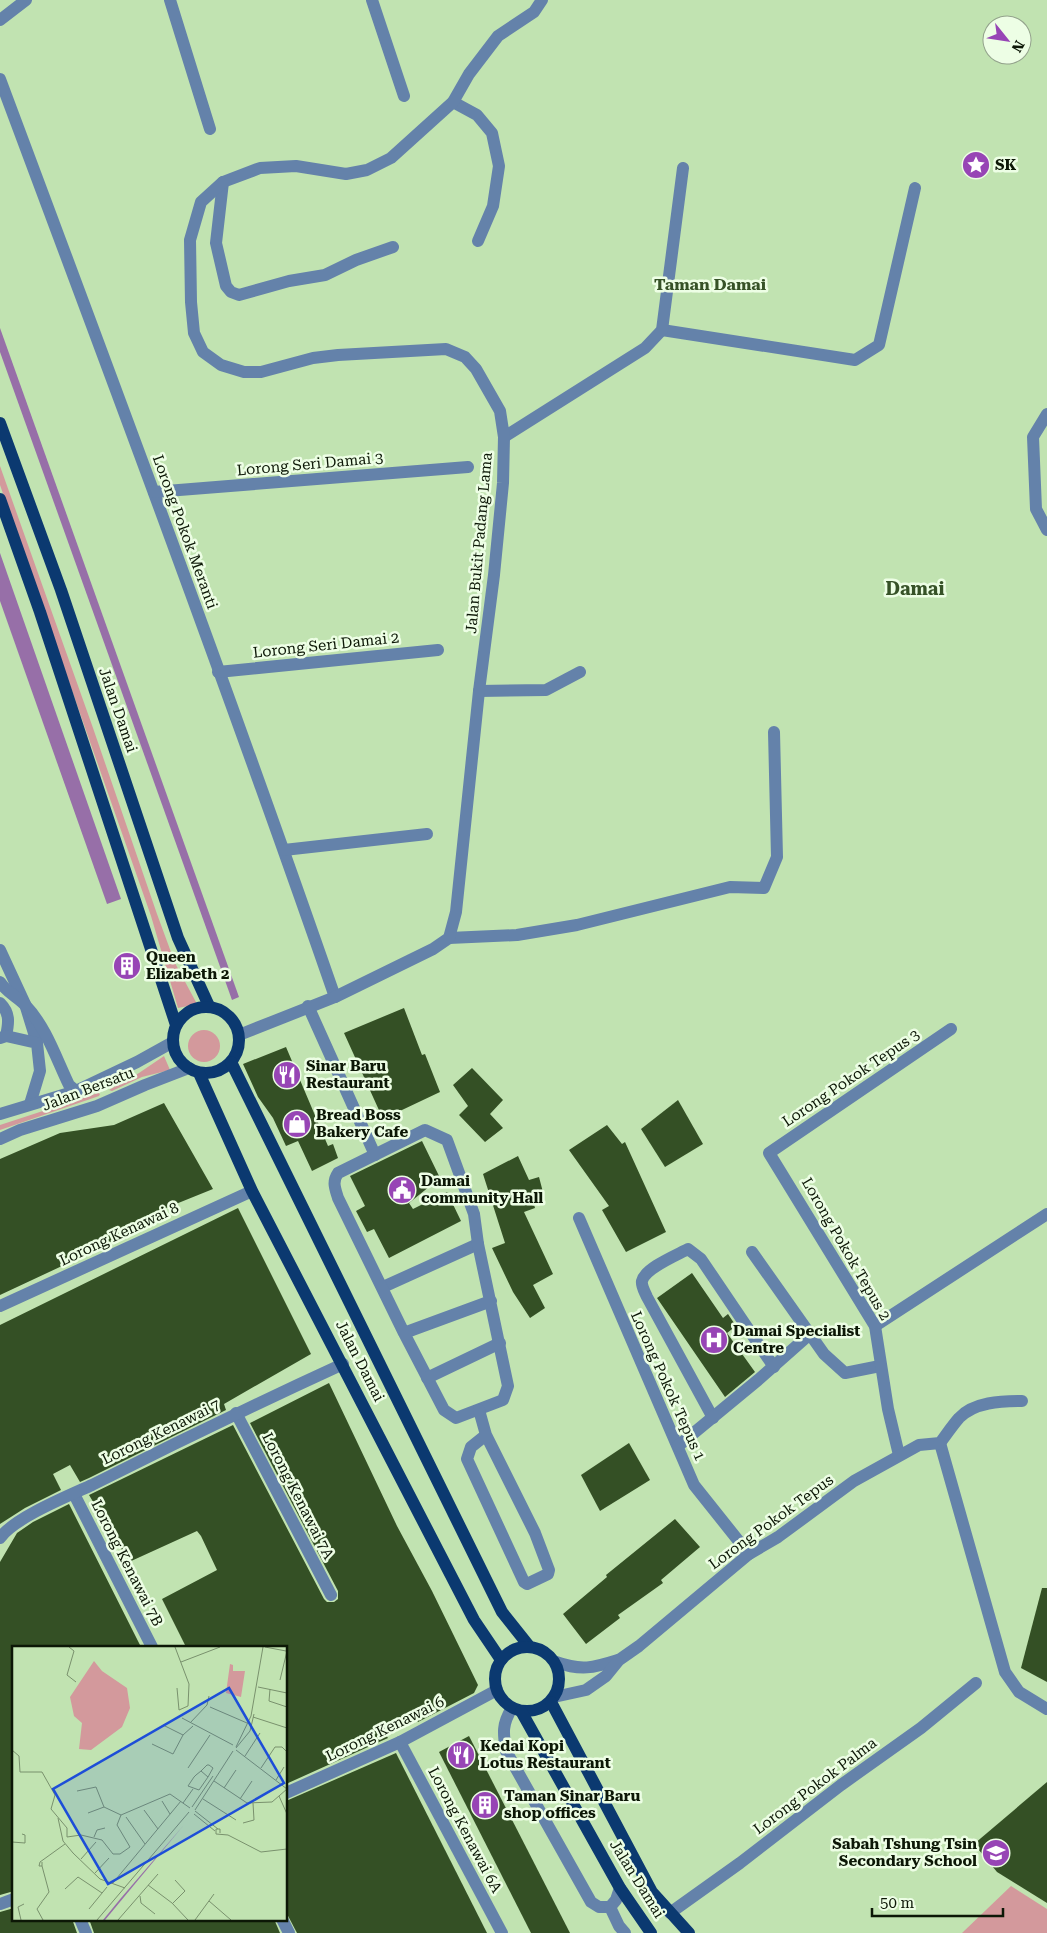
<svg xmlns="http://www.w3.org/2000/svg" width="1047" height="1933" viewBox="0 0 1047 1933" font-family="'Roboto Serif',serif">
<style>
.green{fill:#d3999c}
.water{fill:#976fa8}
.building{fill:#345025}
.lines{fill:none;stroke-linecap:round;stroke-linejoin:round}
.minor{stroke:#6482aa;stroke-width:12}
.major{stroke:#0b3970;stroke-width:12}
.labels{text-anchor:middle;stroke-width:5;stroke-linejoin:round;paint-order:stroke}
.poi-label{font-size:15px;font-weight:bold;fill:#0c1706;stroke:#edfee5;text-anchor:start}
.street-label{font-size:15px;fill:#0c1706;stroke:#edfee5}
.neighbourhood-label{font-size:16px;font-weight:bold;fill:#365227;stroke:#edfee5}
.quarter-label{font-size:18px;font-weight:bold;fill:#365227;stroke:#edfee5}
.inset-road{fill:none;stroke:#79916d;stroke-width:1}
.view{fill:#1d4ed8;fill-opacity:0.15;stroke:#1d4ed8;stroke-width:2.5}
.inset-edge{fill:none;stroke:#0c1706;stroke-width:2.5}
</style>
<rect width="100%" height="100%" fill="#c1e3b1"/>
<g class="green">
<path d="M0 466 93 728 157 914 175 963 197 1004 178 1008 151 916 0 485Z"/>
<circle cx="204" cy="1046" r="16"/>
<path d="M164 1056 170 1070 142 1077 112 1091 109 1090 139 1073Z"/>
<path d="M98 1093 100 1094 99 1096 0 1130V1125Z"/>
<path d="M1011 1886 1047 1909V1933H962Z"/>
</g>
<g class="water">
<path d="M0 328 239 997 232 1000 0 352Z"/>
<path d="M0 553 121 899 107 904 0 601Z"/>
</g>
<g class="building">
<path d="M404 1008 422 1055 425 1054 440 1092 383 1119 344 1033Z"/>
<path d="M286 1047 328 1146 333 1144 338 1158 312 1171 298 1141 286 1146 273 1118 258 1097 243 1064Z"/>
<path d="M472 1068 503 1100 490 1114 503 1128 485 1142 459 1115 468 1106 453 1085Z"/>
<path d="M678 1100 703 1144 665 1167 641 1129Z"/>
<path d="M164 1103 213 1189 156 1212 109 1244 0 1295V1159L60 1133 114 1125Z"/>
<path d="M607 1125 622 1144 625 1142 666 1232 626 1252 602 1210 609 1206 569 1150Z"/>
<path d="M422 1141 440 1178 409 1203 413 1209 447 1192 461 1221 389 1258 374 1229 367 1232 356 1211 365 1206 350 1176Z"/>
<path d="M518 1156 529 1180 539 1177 544 1196 533 1201 535 1208 524 1212 553 1274 533 1285 545 1308 530 1318 513 1292 492 1248 505 1243 483 1174Z"/>
<path d="M238 1208 311 1354 224 1404 226 1410 89 1478 80 1482 70 1465 53 1474 61 1490 25 1508 0 1524V1325Z"/>
<path d="M692 1273 723 1318 728 1314 736 1326 727 1333 755 1372 725 1397 657 1298Z"/>
<path d="M329 1383 397 1526 432 1591 478 1685 474 1693 418 1722 416 1719 386 1735 388 1738 286 1784V1647H186L162 1599 217 1570 201 1536 197 1531 129 1562 89 1495 233 1425 324 1599 327 1602H334L338 1599V1591L250 1423Z"/>
<path d="M629 1443 650 1480 600 1511 581 1475Z"/>
<path d="M69 1504 141 1647H14V1891L0 1895V1562L17 1533 33 1522Z"/>
<path d="M675 1519 700 1547 661 1580 663 1583 618 1615 620 1618 586 1644 563 1614 607 1577 606 1575Z"/>
<path d="M1042 1588H1047V1682L1021 1668Z"/>
<path d="M469 1736 570 1933H531L439 1752Z"/>
<path d="M396 1753 487 1933H297L286 1912V1801Z"/>
<path d="M1047 1782V1903L997 1872 974 1844Z"/>
<path d="M14 1908V1919H72L77 1933H0V1912Z"/>
<path d="M89 1919H274L280 1933H94Z"/>
</g>
<g class="lines">
<g class="minor">
<path d="M170 0 210 129"/>
<path d="M372 0 404 96"/>
<path d="M0 20 26 0"/>
<path d="M0 79C114 384 228 689 335 997"/>
<path d="M453 102 477 115 492 133 499 166 493 206 478 241"/>
<path d="M223 182 216 243 226 286 231 292 239 295 289 281 325 275 356 260 393 247"/>
<path d="M662 330 855 360 879 345 915 188"/>
<path d="M1047 414 1033 437 1036 509 1047 530"/>
<path d="M504 437 645 348 662 330 683 168"/>
<path d="M154 492 468 467"/>
<path d="M218 672 438 650"/>
<path d="M479 691 546 690 580 672"/>
<path d="M284 850 427 834"/>
<path d="M449 938 517 935 577 925 730 887 764 888 777 857 774 732"/>
<path d="M0 950 25 1004 37 1043"/>
<path d="M0 982C7 993 18 997 26 1006 46 1027 56 1058 69 1085L76 1091"/>
<path d="M0 1003C10 1013 9 1022 6 1036"/>
<path d="M308 1006 375 1155"/>
<path d="M239 1035 335 997 433 949 449 938 456 912 479 691 494 575 503 483 504 437 500 411 476 369 465 357 446 349 338 355 313 358 261 372H244L221 365 203 352 194 333 191 302 190 240 201 202 223 182 260 168 296 166 346 174 367 170 391 158 453 102 469 74 498 36 534 12 542 0"/>
<path d="M0 1038 6 1036 37 1043 40 1071 30 1104"/>
<path d="M0 1114 76 1091 137 1062 173 1042"/>
<path d="M0 1139 20 1130 97 1106 145 1085 189 1068"/>
<path d="M579 1218 694 1485 749 1554"/>
<path d="M752 1252 824 1354 845 1373 880 1366"/>
<path d="M383 1287 478 1244"/>
<path d="M0 1306 252 1191"/>
<path d="M875 1326 1047 1214"/>
<path d="M404 1333 444 1410 456 1418 503 1400 508 1386 478 1244 474 1214 447 1140 425 1130 338 1173C332 1182 335 1188 338 1198L404 1333 491 1301"/>
<path d="M427 1378 500 1343"/>
<path d="M479 1410 486 1435 535 1533 549 1570 548 1574 527 1584 524 1582 467 1459 471 1447 486 1435"/>
<path d="M236 1413 331 1595"/>
<path d="M713 1418 647 1297C645 1292 641 1286 642 1281 645 1268 677 1255 688 1249L701 1259 774 1367"/>
<path d="M940 1443 1005 1672 1019 1692 1047 1709"/>
<path d="M678 1446 758 1380 810 1334"/>
<path d="M899 1455 888 1409 875 1326 769 1153 951 1029"/>
<path d="M74 1494 152 1647"/>
<path d="M0 1538C14 1518 68 1496 92 1485 175 1443 258 1403 343 1364"/>
<path d="M556 1662C581 1671 593 1668 618 1660"/>
<path d="M554 1697 586 1690 606 1676 619 1660 639 1646 749 1554 778 1537 854 1481 919 1445 940 1443C946 1435 952 1426 959 1418 974 1402 1001 1401 1022 1401"/>
<path d="M512 1708C502 1724 503 1733 506 1751L591 1902 599 1907H610L616 1900 620 1888"/>
<path d="M400 1742 502 1933"/>
<path d="M286 1793 400 1742 497 1690"/>
<path d="M0 1904 14 1899"/>
<path d="M610 1907 619 1926 625 1933"/>
<path d="M670 1913 740 1863 841 1785 921 1728 976 1683"/>
<path d="M80 1919 86 1933"/>
<path d="M282 1919 289 1933"/>
</g>
<g class="major">
<path d="M0 423 61 590 178 938 209 1006"/>
<path d="M0 499 40 612 176 1025"/>
<circle cx="206" cy="1040" r="33"/>
<path d="M231 1062 502 1612 529 1646"/>
<path d="M199 1073 252 1191 474 1620 501 1660"/>
<circle cx="527" cy="1679" r="32"/>
<path d="M551 1702 652 1892 689 1933"/>
<path d="M521 1711 620 1888 651 1933"/>
</g>
</g>
<defs>
<symbol id="sight-disc" viewBox="-11 -11 22 22"><circle r="9.5" fill="#9745b5" stroke="#edfee5"/><path d="M0-6L1.8-2.2L6-1.7L2.9 1.2L3.7 5.4L0 3.3L-3.7 5.4L-2.9 1.2L-6-1.7L-1.8-2.2Z" fill="#fff"/></symbol>
<symbol id="building-disc" viewBox="-11 -11 22 22"><circle r="9.5" fill="#9745b5" stroke="#edfee5"/><path d="M-4-6H4V6H1V3H-1V6H-4ZM-2.5-4.3h1.7v1.8h-1.7ZM.8-4.3h1.7v1.8H.8ZM-2.5-1h1.7V.8h-1.7ZM.8-1h1.7V.8H.8Z" fill="#fff"/></symbol>
<symbol id="restaurant-disc" viewBox="-11 -11 22 22"><circle r="9.5" fill="#9745b5" stroke="#edfee5"/><path d="M-5-6h1v4h1v-4h1v4h1v-4h1v5L-1.5 .5V6h-2V.5L-5-1ZM5-6V6H3V1.5H1.5Q1.5-4 5-6Z" fill="#fff"/></symbol>
<symbol id="shop-disc" viewBox="-11 -11 22 22"><circle r="9.5" fill="#9745b5" stroke="#edfee5"/><path d="M-5-2.5h2.3a2.7 3.5 0 0 1 5.4 0H5L5.5 6h-11ZM-1.5-2.5h3a1.5 2.3 0 0 0-3 0Z" fill="#fff"/></symbol>
<symbol id="civic-disc" viewBox="-11 -11 22 22"><circle r="9.5" fill="#9745b5" stroke="#edfee5"/><path d="M-.6-6.5H3V-4.5H.6V-3L4-1V1h2V6H-6V1h2V-1L-.6-3ZM-1.2 2.5V6h2.4V2.5Z" fill="#fff"/></symbol>
<symbol id="hospital-disc" viewBox="-11 -11 22 22"><circle r="9.5" fill="#9745b5" stroke="#edfee5"/><path d="M-5-5h3v3.5h4V-5h3V5h-3V1.5h-4V5h-3Z" fill="#fff"/></symbol>
<symbol id="school-disc" viewBox="-11 -11 22 22"><circle r="9.5" fill="#9745b5" stroke="#edfee5"/><path d="M0-5L7-2L0 1L-7-2ZM-4 1L0 2.5L4 1V4Q0 6-4 4Z" fill="#fff"/></symbol>
</defs>
<g fill-rule="evenodd">
<use href="#sight-disc" x="960" y="149" width="32" height="32"/>
<use href="#building-disc" x="111" y="950" width="32" height="32"/>
<use href="#restaurant-disc" x="271" y="1059" width="32" height="32"/>
<use href="#shop-disc" x="281" y="1108" width="32" height="32"/>
<use href="#civic-disc" x="386" y="1174" width="32" height="32"/>
<use href="#hospital-disc" x="698" y="1324" width="32" height="32"/>
<use href="#restaurant-disc" x="445" y="1739" width="32" height="32"/>
<use href="#building-disc" x="469" y="1789" width="32" height="32"/>
<use href="#school-disc" x="980" y="1837" width="32" height="32"/>
</g>
<g class="labels">
<g class="poi-label">
<text x="995" y="170">SK</text>
<text x="146" y="962">Queen<tspan x="146" dy="17">Elizabeth 2</tspan></text>
<text x="306" y="1071">Sinar Baru<tspan x="306" dy="17">Restaurant</tspan></text>
<text x="316" y="1120">Bread Boss<tspan x="316" dy="17">Bakery Cafe</tspan></text>
<text x="421" y="1186">Damai<tspan x="421" dy="17">community Hall</tspan></text>
<text x="733" y="1336">Damai Specialist<tspan x="733" dy="17">Centre</tspan></text>
<text x="480" y="1751">Kedai Kopi<tspan x="480" dy="17">Lotus Restaurant</tspan></text>
<text x="504" y="1801">Taman Sinar Baru<tspan x="504" dy="17">shop offices</tspan></text>
<text x="977" y="1849" text-anchor="end">Sabah Tshung Tsin<tspan x="977" dy="17">Secondary School</tspan></text>
</g>
<g class="street-label">
<text transform="translate(310 464) rotate(-5)" y="5">Lorong Seri Damai 3</text>
<text transform="translate(185 532) rotate(70)" y="5">Lorong Pokok Meranti</text>
<text transform="translate(479 543) rotate(-85)" y="5">Jalan Bukit Padang Lama</text>
<text transform="translate(326 645) rotate(-6)" y="5">Lorong Seri Damai 2</text>
<text transform="translate(118 710) rotate(71)" y="5">Jalan Damai</text>
<text transform="translate(851 1078) rotate(-34)" y="5">Lorong Pokok Tepus 3</text>
<text transform="translate(88 1089) rotate(-21)" y="5">Jalan Bersatu</text>
<text transform="translate(119 1234) rotate(-25)" y="5">Lorong Kenawai 8</text>
<text transform="translate(846 1249) rotate(60)" y="5">Lorong Pokok Tepus 2</text>
<text transform="translate(360 1361) rotate(63)" y="5">Jalan Damai</text>
<text transform="translate(668 1386) rotate(66)" y="5">Lorong Pokok Tepus 1</text>
<text transform="translate(161 1432) rotate(-26)" y="5">Lorong Kenawai 7</text>
<text transform="translate(298 1496) rotate(63)" y="5">Lorong Kenawai 7A</text>
<text transform="translate(771 1522) rotate(-36)" y="5">Lorong Pokok Tepus</text>
<text transform="translate(127 1563) rotate(63)" y="5">Lorong Kenawai 7B</text>
<text transform="translate(385 1729) rotate(-26)" y="5">Lorong Kenawai 6</text>
<text transform="translate(815 1786) rotate(-37)" y="5">Lorong Pokok Palma</text>
<text transform="translate(465 1830) rotate(62)" y="5">Lorong Kenawai 6A</text>
<text transform="translate(637 1879) rotate(58)" y="5">Jalan Damai</text>
</g>
<g class="neighbourhood-label">
<text x="710" y="290">Taman Damai</text>
</g>
<g class="quarter-label">
<text x="915" y="595">Damai</text>
</g>
</g>
<g transform="translate(12 1646)">
<rect width="275" height="275" fill="#c1e3b1"/>
<path d="M82 15 90 25 115 42 118 62 110 81 79 104 67 103 70 77 62 70 58 51ZM218 18 221 19V25H233L229 51 214 47Z" fill="#d3999c"/>
<path d="M171 180 93 274H91L109 252Z" fill="#976fa8"/>
<path class="inset-road" d="M57 1 62 5 55 29 64 36M163 1 177 38 176 60 167 64 165 42M253 1 274 5M169 16 208 1M268 34 275 5M246 41 275 47M258 43 257 55 275 61M198 61 235 77M241 71 275 82M170 72 221 99M178 77 195 59 197 50M151 79 171 89M140 98 161 108 171 89 181 80M224 101 239 70 251 1M224 102 238 85 242 68M0 104 7 110 8 126H30L43 149 39 163 55 182V191L69 189 90 194 101 208H108L118 201 105 179 109 169 158 148 178 162M233 110 248 87M176 122 198 89M249 122 263 101H270L275 106M189 125 196 131 187 144 176 140 182 131 184 129 189 125 195 119H197L201 122 196 131M264 134 272 121M202 135 235 157 260 156 275 143 224 104M212 142 224 124M65 145 84 141 92 161M267 150 275 168M191 153 224 174M228 153 240 135M150 155 158 168M171 157 181 143M180 161 201 130M132 164 146 183M183 164 221 105M183 165 206 183M76 167 92 161 109 169M182 168 203 185M114 171 133 198M46 172 51 195 61 207 88 233 113 242M231 177 242 174 241 157M208 187V183H204V188L216 189 249 206 275 203M82 191 85 184 93 182M0 196 13 197V189L10 188M69 213 84 196M30 216V220H27L28 216 53 198M30 220 37 246 25 263 31 274M83 227 97 212M100 238 169 155M136 239 160 257 176 274M53 243 66 231 90 247M128 250 129 257 143 268M197 255 219 274M161 257 173 245 163 234M77 263 95 241M9 274 6 261 12 258M85 274 177 166M106 274 146 228M183 274 202 248"/>
<path class="view" d="M217 42 272 137 96 238 41 143Z"/>
<rect width="275" height="275" class="inset-edge"/>
</g>
<g transform="translate(1007 40) rotate(120)"><circle r="24" fill="#edfee5" stroke="#93a28c"/>
<path d="M0-4L9 19L0 12L-9 19Z" fill="#9745b5"/>
<text y="-8" font-size="14" font-weight="bold" text-anchor="middle" fill="#0c1706">N</text>
</g>
<path d="M872 1908v8h131v-8" fill="none" stroke="#0c1706" stroke-width="2.5"/>
<text x="880" y="1908" font-size="15" fill="#0c1706" stroke="#edfee5" stroke-width="4" paint-order="stroke">50 m</text>
</svg>
